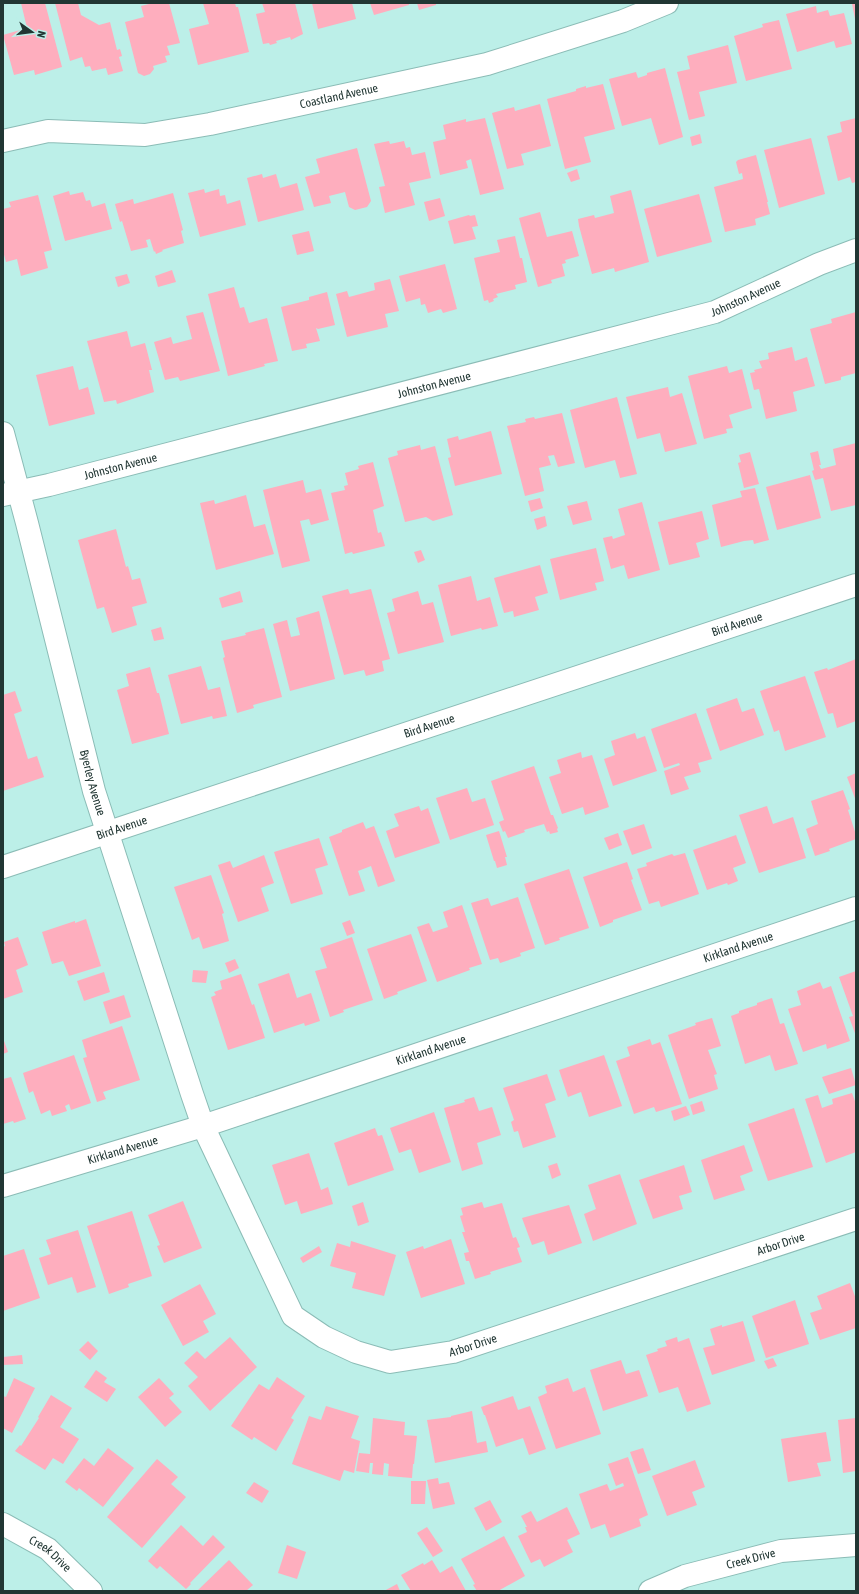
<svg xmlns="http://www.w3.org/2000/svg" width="859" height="1594" viewBox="0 0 859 1594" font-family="'Asap Condensed',sans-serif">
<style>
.building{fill:#feaebe}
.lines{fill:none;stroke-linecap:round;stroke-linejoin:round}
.minor-casing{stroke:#8bbcb6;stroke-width:24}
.tertiary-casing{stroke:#8bbcb6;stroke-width:24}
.minor{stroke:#fff;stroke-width:22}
.tertiary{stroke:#fff;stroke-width:22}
.labels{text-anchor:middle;stroke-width:4;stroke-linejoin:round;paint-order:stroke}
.street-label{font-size:12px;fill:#213633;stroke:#bcefe8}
</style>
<rect width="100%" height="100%" fill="#bcefe8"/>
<g class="building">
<path d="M21 3H45L62 67 35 75 34 70 14 75 3 35 27 28Z"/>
<path d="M55 3H78L81 15 99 25 110 22 117 50 120 49 122 56 119 57 123 71 108 75 106 68 92 71 90 66 85 67 82 57 70 61Z"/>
<path d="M153 3H169L180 43 167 46 170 55 165 56 167 62 153 66 154 69 150 74 144 76 138 73 125 22 144 17 141 6Z"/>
<path d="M203 3H235L236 7H238L249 52 198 65 189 29 209 24Z"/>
<path d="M262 3H295L303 34 291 40 290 37 276 41 277 43 270 45 269 43 263 44 256 14 265 12Z"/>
<path d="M312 3H352L356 19 318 29Z"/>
<path d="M370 3H409V5L374 15Z"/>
<path d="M417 3H436V5L419 10Z"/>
<path d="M856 3V19H855L852 4Z"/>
<path d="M816 6 817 13 828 10 830 16 844 13 852 44 836 48 834 41 797 52 786 14Z"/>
<path d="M779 20 792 69 746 81 734 36 763 27 762 24Z"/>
<path d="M728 45 737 83 699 92 705 116 689 120 677 72 690 69 687 56Z"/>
<path d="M665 68 683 137 659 145 651 118 622 126 609 79 636 72 638 78 647 75V73Z"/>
<path d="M603 84 615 129 584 137 591 162 565 169 547 99 576 91V89L586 86V88Z"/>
<path d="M540 104 551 146 521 154 524 165 507 169 492 113 514 107 515 111Z"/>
<path d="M485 118 504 189 480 195 471 159 466 161 468 168 440 175 433 142 446 139 443 125 466 119V122Z"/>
<path d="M856 118V182L852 183 850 177 838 181 827 136 842 132 840 122Z"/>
<path d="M700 134 702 143 692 146 690 137Z"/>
<path d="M811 138 825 194 779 208 764 150Z"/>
<path d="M389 141 390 144 404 141 406 148 410 147 412 155 425 152 431 178 409 183 415 205 385 213 379 187 385 186 374 144Z"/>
<path d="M357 148 371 201 367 207 355 210 349 207 345 192 329 196 331 203 314 207 305 177 320 173 316 159Z"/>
<path d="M756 155 768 202H767L770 214 755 219 756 225 725 232 714 187 743 179 742 173 739 174 736 162 738 160Z"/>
<path d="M577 169 580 179 571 182 567 173Z"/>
<path d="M262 174 263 178 276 174 280 188 297 183 304 210 258 222 247 178Z"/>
<path d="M204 189 205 193 219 189 220 196 225 195 227 204 240 200 246 225 200 237 188 193Z"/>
<path d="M631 190 649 262 615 272 614 268 592 274 579 226 578 219 594 215 595 218 614 213 610 196Z"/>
<path d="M69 191 70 195 83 192 86 201 90 200 92 207 105 203 112 229 65 241 53 196Z"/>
<path d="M173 193 183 230 181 231 184 243 162 250 163 251 156 254 155 251 154 252 150 239 146 240 148 247 131 251 122 221 120 222 115 204 133 199 134 204Z"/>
<path d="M699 194 712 242 657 257 644 209Z"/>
<path d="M38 195 52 250 44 252 48 268 21 276 17 259 6 262 3 251V209L11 207 9 202Z"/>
<path d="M440 198 445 216 429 221 424 202Z"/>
<path d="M540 212 547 237 572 231 579 256 565 260 566 263 562 264 565 276 551 280 552 283 538 287 519 218Z"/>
<path d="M469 215 470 216 475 215 478 226 472 227 476 239 454 244 448 221Z"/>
<path d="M309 231 314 251 297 255 292 235Z"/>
<path d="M515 236 520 258H522L527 282 515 285 516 289 496 294 498 297 493 299 494 301 489 303 488 300 484 301 474 258 500 252 497 240Z"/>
<path d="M445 264 457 309 443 313 441 309 428 313 425 304 421 305 420 298 406 302 399 276Z"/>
<path d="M172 270 176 282 158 287 155 276Z"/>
<path d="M127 274 130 283 118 287 115 277Z"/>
<path d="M390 279 399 311 385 314 388 327 347 337 336 294 347 291 349 297 375 290 374 283Z"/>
<path d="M234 287 240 308 244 307 249 323 267 318 278 361 264 364 265 366 228 376 208 294Z"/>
<path d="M327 292 335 325 318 329 316 328 320 341 306 344 307 348 292 351 281 307 309 300V297Z"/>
<path d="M203 312 220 371 180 381 178 377 165 380 154 342 171 337 173 344 192 339 186 316Z"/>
<path d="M856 312V373L841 377V380L825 384 810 329 832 323 831 319Z"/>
<path d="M127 331 131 347 145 343 152 370H149L154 392 117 404 116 400 104 402 87 341Z"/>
<path d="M792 347 795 361 807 357 815 386 793 392 797 411 766 419 759 389 754 390 750 373 755 372 754 370 762 368 759 361 769 359 768 353Z"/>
<path d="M73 366 79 390 88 387 95 414 49 426 36 375Z"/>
<path d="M727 366 729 373 742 369 752 408 729 415 733 428 726 429 727 433 704 439 688 376Z"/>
<path d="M668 387 670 397 682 393 697 444 665 452 660 433 637 439 626 397Z"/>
<path d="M617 397 637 474 620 478 615 460 585 468 570 410Z"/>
<path d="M562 413 575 463 558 467 554 455 548 456 551 465 539 468 544 491 525 496 507 426 526 422 525 419 534 417 535 419Z"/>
<path d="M491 431 502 474 455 486 448 458 451 457 447 439 458 436 459 440Z"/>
<path d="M856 443V505L831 511 823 478 815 480 812 471 814 470 810 453 818 451 821 465H819L821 469 836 465 833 449Z"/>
<path d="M420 445 421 450 435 446 453 515 433 521 426 517 405 522 388 458 398 455 397 451Z"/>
<path d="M750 452 759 484 744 488 738 463 741 462 739 455Z"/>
<path d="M373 462 384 506 373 510 378 533 381 532 385 546 353 554 352 552 345 554 331 493 345 490 344 486 348 485 345 473 359 469 358 466Z"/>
<path d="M810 475 821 518 777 530 766 487Z"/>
<path d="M303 480 306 493 321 489 329 520 311 525 309 519 300 521 310 561 282 568 263 490Z"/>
<path d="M755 488 769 540 754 544 753 540 744 541 721 547 712 505 742 497 740 491Z"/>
<path d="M246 495 254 527 265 524 274 554 216 570 200 503 214 500 215 504Z"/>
<path d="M540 498 543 508 531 512 528 501Z"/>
<path d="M587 501 592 520 573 525 567 506Z"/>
<path d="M642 502 660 570 628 579 624 565 611 569 603 538 612 536 613 539 625 535 618 509Z"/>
<path d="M702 511 709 539 696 543 700 557 669 565 658 522Z"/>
<path d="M545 516 547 526 537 530 534 519Z"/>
<path d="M116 529 126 567 128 566 132 580 140 578 147 603 132 607 137 625 112 633 104 607 97 609 78 540Z"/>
<path d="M596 548 604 581 595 583 597 590 560 600 550 559Z"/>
<path d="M421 550 425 560 418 563 414 552Z"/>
<path d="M540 565 548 593 535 597 539 610 514 617 513 611 504 613 494 578Z"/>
<path d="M471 576 477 601 490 597 498 626 482 630 481 628 451 636 438 585Z"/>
<path d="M348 589 350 594 371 589 390 659 382 661 384 671 366 676 364 670 344 675 322 596Z"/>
<path d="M240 591 243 602 222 608 219 598Z"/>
<path d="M418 591 422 605 433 602 444 642 398 654 387 613 395 611 392 599Z"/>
<path d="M319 611 335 679 290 691 273 624 287 620 291 637 300 635 296 618Z"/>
<path d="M161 627 164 639 154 641 151 630Z"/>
<path d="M264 628 282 697 253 705 254 708 237 713 223 658 225 657 221 641 246 635 245 633Z"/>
<path d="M856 659V721L837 728 833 713 828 714 814 672 827 668 828 670Z"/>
<path d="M201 666 208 690 220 687 227 716 213 719 212 716 181 724 168 675Z"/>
<path d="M150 667 157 693H159L169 734 132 744 117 690 129 686 126 674Z"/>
<path d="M805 676 826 737 785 751 779 730 774 732 760 691Z"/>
<path d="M15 691 22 711 14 714 28 759 37 756 44 777 3 791V695Z"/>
<path d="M737 698 742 712 754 708 764 735 720 751 706 709Z"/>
<path d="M696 713 712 759 698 763 701 772 684 777 689 789 671 795 664 771 680 765 679 763 664 768 651 729Z"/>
<path d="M635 733 637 739 645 736 657 771 613 786 604 759 615 755 611 741Z"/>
<path d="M581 752 582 758 592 755 609 807 585 815 583 807 562 814 549 777 561 773 557 760Z"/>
<path d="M534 766 551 815H553L558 828 557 829 558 832 550 834 549 831 547 832 544 824 524 830 525 832 508 838 505 831 503 832 499 822 504 820 491 781Z"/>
<path d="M856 773V801L847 777Z"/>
<path d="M467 788 472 802 485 798 494 825 450 840 436 798Z"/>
<path d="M843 790 850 809 848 810 856 835V839L829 849 830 851 815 856 806 829 818 824 811 801Z"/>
<path d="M419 806 421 811 428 808 440 843 395 858 386 831 399 826 394 814Z"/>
<path d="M767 806 773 824 793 817 806 858 759 873 739 815Z"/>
<path d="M363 822 366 829 374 826 395 881 378 887 371 866 358 871 365 891 349 896 329 837 342 832V830Z"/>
<path d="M644 824 652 848 632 855 623 831Z"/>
<path d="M499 831 507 857H505L507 865 497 868 495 861H494L486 835Z"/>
<path d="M618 833 622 845 609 850 604 838Z"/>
<path d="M736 835 746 863 733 868 738 881 728 885 727 883 707 890 693 850Z"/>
<path d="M319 838 328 865 315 869 323 894 291 904 274 852Z"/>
<path d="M685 853 699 894 661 907 659 901 649 904 637 869 647 866 646 863 672 854 674 856Z"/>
<path d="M264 855 274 883 261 888 269 911 238 922 218 865 230 861 233 868Z"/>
<path d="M627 862 633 879 631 880 642 910 613 920V922L600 927 583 877Z"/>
<path d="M569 869 589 928 559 938 560 940 545 945 524 884Z"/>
<path d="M211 875 224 913 222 914 229 941 203 949 199 937 192 940 174 887Z"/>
<path d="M518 897 535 948 520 953 521 956 500 963 498 958 490 960 471 903 488 898 491 906Z"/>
<path d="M462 905 482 964 469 968 470 970 437 982 417 927 429 923 433 932 448 927 443 912Z"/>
<path d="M86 919 101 966 69 976 63 961 52 964 42 932 75 921V923Z"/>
<path d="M350 920 355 933 347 936 342 923Z"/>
<path d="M411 934 427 981 397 992 398 994 384 999 367 949Z"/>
<path d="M18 937 28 965 16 970 23 992 3 999V947L5 946 4 942Z"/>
<path d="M352 937 373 1000 343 1010 344 1012 330 1017 315 971 327 968 320 948Z"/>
<path d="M235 959 239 968 229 973 225 963Z"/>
<path d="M193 970 208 971 206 983 192 982Z"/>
<path d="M856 971V1036L849 1017 853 1016 839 977Z"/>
<path d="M104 972 110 992 84 1001 77 981Z"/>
<path d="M289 973 297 998 311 993 320 1021 305 1026 304 1023 274 1033 258 984Z"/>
<path d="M241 974 252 1005 254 1004 265 1038 228 1050 211 997 216 995 214 992 222 989 220 981Z"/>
<path d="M820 982 823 989 831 986 850 1041 827 1049 826 1044 803 1052 788 1009 801 1005 797 991Z"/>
<path d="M124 995 131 1017 110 1024 103 1002Z"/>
<path d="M772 998 780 1024 784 1023 798 1064 775 1071 770 1055 745 1064 731 1016 739 1013V1011L757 1005V1003Z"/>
<path d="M712 1018 721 1046 708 1050 717 1074 714 1075 718 1089 689 1099 668 1035 696 1025 695 1023Z"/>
<path d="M122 1026 140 1080 103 1092 106 1099 97 1102 83 1058 87 1057 82 1040Z"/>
<path d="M3 1038 8 1052 3 1054Z"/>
<path d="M650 1039 652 1045 660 1042 682 1104 656 1112 654 1107 634 1114 616 1061 630 1056 627 1047Z"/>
<path d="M74 1055 91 1103 71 1110 69 1104 65 1106 67 1111 52 1116 50 1110 41 1114 33 1091 29 1093 23 1073Z"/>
<path d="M604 1055 622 1106 589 1117 581 1092 568 1097 559 1070Z"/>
<path d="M851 1068 856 1085 829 1094 822 1077Z"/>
<path d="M547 1074 556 1100 545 1104 556 1137 523 1148 518 1131 514 1132 511 1122 514 1120 503 1088Z"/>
<path d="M11 1077 26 1119 14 1123 13 1121 3 1124V1079Z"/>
<path d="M852 1093 856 1104V1152L826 1163 805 1099 818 1095 822 1108 833 1104 832 1099Z"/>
<path d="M474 1097 479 1111 492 1107 501 1135 477 1143 483 1164 462 1171 444 1108 465 1102 464 1100Z"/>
<path d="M702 1101 705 1111 693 1115 690 1105Z"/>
<path d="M686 1106 690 1115 674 1121 671 1111Z"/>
<path d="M794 1108 813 1167 768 1181 748 1124Z"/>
<path d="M434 1112 451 1162 419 1173 411 1149 399 1153 390 1128Z"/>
<path d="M375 1128 378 1136 382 1135 394 1170 348 1186 334 1143Z"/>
<path d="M744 1145 753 1171 740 1176 745 1190 714 1200 701 1160Z"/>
<path d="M309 1153 321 1190 328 1187 333 1204 301 1214 297 1201 285 1205 272 1165Z"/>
<path d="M557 1163 561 1175 552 1179 548 1166Z"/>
<path d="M684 1165 692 1192 679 1196 683 1209 653 1219 639 1180Z"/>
<path d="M620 1174 637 1224 593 1241 584 1214 596 1209 588 1185Z"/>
<path d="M183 1201 202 1248 164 1263 157 1246 160 1245 148 1215Z"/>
<path d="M363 1202 369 1222 358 1226 352 1206Z"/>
<path d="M482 1202 484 1208 502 1203 513 1238 516 1237 520 1247 517 1248 522 1262 490 1272 491 1274 475 1279 469 1261H466L464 1253 469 1252 462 1232H465L460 1216 463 1215 461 1208Z"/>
<path d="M569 1205 582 1243 548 1255 544 1241 532 1245 522 1218Z"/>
<path d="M132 1211 152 1276 128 1284 129 1287 109 1294 87 1226Z"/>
<path d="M78 1230 96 1287 77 1293 72 1277 48 1285 39 1258 51 1254 46 1240Z"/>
<path d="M451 1239 465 1284 421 1298 406 1252 423 1246 424 1249Z"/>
<path d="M351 1241 396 1255 384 1296 352 1288 356 1273 330 1266 337 1243 350 1247Z"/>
<path d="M319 1246 322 1252 303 1263 300 1258Z"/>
<path d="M24 1249 40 1298 3 1311V1256Z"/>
<path d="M850 1283 856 1299V1328L820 1340 810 1313 822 1309 817 1296Z"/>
<path d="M200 1284 216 1314 203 1321 209 1332 183 1346 161 1305Z"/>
<path d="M795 1300 809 1344 766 1358 752 1316Z"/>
<path d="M743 1321 755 1361 712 1375 703 1348 715 1345 710 1329 722 1325V1327Z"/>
<path d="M230 1337 257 1367 210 1411 188 1386 198 1377 184 1363 197 1351 205 1359Z"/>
<path d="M677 1337 678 1342 689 1338 711 1404 687 1412 678 1387 659 1393 646 1355 658 1351 657 1349 667 1346 665 1341Z"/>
<path d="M88 1341 98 1351 90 1360 79 1350Z"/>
<path d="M22 1355 23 1364 3 1365V1357Z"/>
<path d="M773 1358 777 1366 768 1369 764 1361Z"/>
<path d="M621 1360 626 1374 639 1370 648 1396 603 1411 590 1370Z"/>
<path d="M96 1370 107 1378 104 1382 116 1389 107 1402 84 1387Z"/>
<path d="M277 1377 305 1396 291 1418 294 1420 276 1451 254 1437 252 1440 231 1426 259 1384 269 1390Z"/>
<path d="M14 1378 35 1388 12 1433 3 1428V1396L6 1397Z"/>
<path d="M159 1378 174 1394 169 1398 182 1412 165 1427 138 1397Z"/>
<path d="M568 1378 573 1392 585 1387 601 1434 556 1449 538 1397 547 1393 545 1386Z"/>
<path d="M51 1395 72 1408 60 1427 79 1439 63 1464 53 1458 45 1470 15 1451 20 1445 21 1446 39 1418 38 1417Z"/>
<path d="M513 1396 518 1410 530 1406 546 1449 529 1455 523 1438 496 1447 485 1415H484L481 1407Z"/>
<path d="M326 1406 359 1416 351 1438 360 1441 354 1473 344 1470 340 1481 292 1464 309 1416 321 1420Z"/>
<path d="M472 1411 477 1443 486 1441 488 1452 435 1463 427 1420 451 1417V1416Z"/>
<path d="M373 1418 405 1422 404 1435 417 1436 414 1464H413L412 1478 388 1476 389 1464 384 1463 383 1475 372 1474 373 1463H370L369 1473 356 1471 359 1453 370 1454Z"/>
<path d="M856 1418V1471L843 1473 838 1420Z"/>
<path d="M826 1432 831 1461 817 1463 821 1476 788 1482 781 1439Z"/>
<path d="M108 1448 134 1468 103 1507 79 1488 77 1491 65 1482 84 1458 94 1466Z"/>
<path d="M643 1448 651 1470 638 1474 630 1452Z"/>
<path d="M628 1457 648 1515 639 1519 641 1526 610 1538 605 1524 591 1529 579 1494 607 1484 610 1491 624 1486 623 1483 616 1486 608 1464Z"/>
<path d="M157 1459 178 1477 171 1484 186 1497 142 1548 107 1517Z"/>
<path d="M695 1460 705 1487 692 1492 697 1505 667 1516 652 1476Z"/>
<path d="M438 1478 439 1484 449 1482 455 1504 433 1509 427 1480Z"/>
<path d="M411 1481H426L425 1504H411Z"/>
<path d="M254 1482 269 1491 262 1503 246 1493Z"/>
<path d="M490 1500 502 1522 486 1531 474 1508Z"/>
<path d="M567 1507 580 1534 567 1540 573 1552 544 1567 540 1559 531 1563 518 1536 527 1532 525 1527H527L521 1516 531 1511 537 1522Z"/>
<path d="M181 1525 203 1546 213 1535 225 1547 190 1583 191 1584 186 1589 160 1566 157 1569 148 1561Z"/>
<path d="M427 1527 443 1551 433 1557 417 1533Z"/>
<path d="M504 1536 525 1576 498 1591H477L473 1585 475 1584 461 1559Z"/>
<path d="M287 1545 306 1552 297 1579 278 1573Z"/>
<path d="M229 1560 253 1585 246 1591H197Z"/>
<path d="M432 1560 440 1573 452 1566 466 1591H411L401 1575 423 1563 424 1565Z"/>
<path d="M397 1584 400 1591H384Z"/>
</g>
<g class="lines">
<defs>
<g id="minor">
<path id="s1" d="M3 141 48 131 145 135 210 124 487 64 623 21 667 3"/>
<path id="s2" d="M3 433 27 523 94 791 192 1094 203 1126 293 1316 324 1337 356 1352 390 1362 453 1352 856 1219"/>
<path id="s3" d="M3 495 49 485 715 312 819 264 856 250"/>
<path id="s4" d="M3 1186 203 1126 856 908"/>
<path id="s5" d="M3 1524 48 1549 91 1591"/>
<path id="s6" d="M650 1591 685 1576 781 1551 856 1545"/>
</g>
<g id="tertiary">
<path id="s7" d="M3 867 856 585"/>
</g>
</defs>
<use href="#minor" class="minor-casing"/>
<use href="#tertiary" class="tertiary-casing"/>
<use href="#minor" class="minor"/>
<use href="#tertiary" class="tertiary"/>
</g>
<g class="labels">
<g class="street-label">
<text dy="4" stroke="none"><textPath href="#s1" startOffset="341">Coastland Avenue</textPath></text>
<text dy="4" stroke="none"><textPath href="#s3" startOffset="769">Johnston Avenue</textPath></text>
<text dy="4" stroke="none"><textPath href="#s3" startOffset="445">Johnston Avenue</textPath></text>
<text dy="4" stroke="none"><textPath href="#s3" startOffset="121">Johnston Avenue</textPath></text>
<text dy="4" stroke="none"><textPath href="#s7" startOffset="773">Bird Avenue</textPath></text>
<text dy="4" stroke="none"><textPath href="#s7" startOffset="449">Bird Avenue</textPath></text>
<text dy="4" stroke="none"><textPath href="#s2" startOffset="361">Byerley Avenue</textPath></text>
<text dy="4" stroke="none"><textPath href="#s7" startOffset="125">Bird Avenue</textPath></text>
<text dy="4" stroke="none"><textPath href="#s4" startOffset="773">Kirkland Avenue</textPath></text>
<text dy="4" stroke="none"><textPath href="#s4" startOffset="449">Kirkland Avenue</textPath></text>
<text dy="4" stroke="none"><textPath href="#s4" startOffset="125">Kirkland Avenue</textPath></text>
<text dy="4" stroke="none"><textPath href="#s2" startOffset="1449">Arbor Drive</textPath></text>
<text dy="4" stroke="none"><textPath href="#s2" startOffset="1125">Arbor Drive</textPath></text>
<text dy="4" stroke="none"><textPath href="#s5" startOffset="56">Creek Drive</textPath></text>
<text dy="4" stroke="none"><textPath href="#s6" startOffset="106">Creek Drive</textPath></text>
</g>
</g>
<rect width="859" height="1594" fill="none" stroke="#213633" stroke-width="8"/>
<g transform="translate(32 32) rotate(104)" stroke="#bcefe8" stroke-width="3" paint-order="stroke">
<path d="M0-3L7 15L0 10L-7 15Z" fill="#213633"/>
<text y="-6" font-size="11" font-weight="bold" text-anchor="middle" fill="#213633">N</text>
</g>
</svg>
